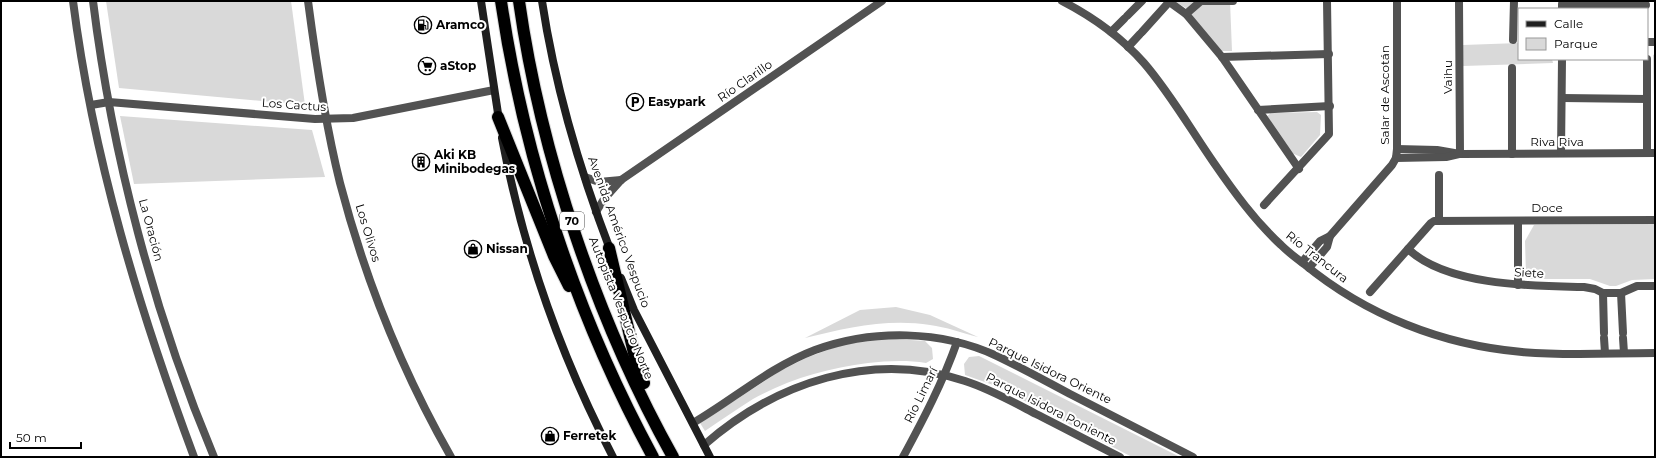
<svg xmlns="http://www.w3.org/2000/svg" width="1656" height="458" viewBox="0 0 1656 458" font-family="Montserrat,sans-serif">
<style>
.green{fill:#d9d9d9}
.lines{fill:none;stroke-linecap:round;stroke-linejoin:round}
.highway-casing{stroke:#dbdbdb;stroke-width:14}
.street{stroke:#525252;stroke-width:8}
.secondary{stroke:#1f1f1f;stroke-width:8}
.highway{stroke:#000;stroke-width:12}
.labels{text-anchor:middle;stroke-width:4;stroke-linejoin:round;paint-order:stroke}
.shield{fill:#fff;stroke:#4c4c4c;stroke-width:1}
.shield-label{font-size:11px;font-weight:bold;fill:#000}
.poi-label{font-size:12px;font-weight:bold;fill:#000;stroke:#fff;text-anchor:start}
.street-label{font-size:12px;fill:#000;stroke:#fff}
</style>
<rect width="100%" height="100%" fill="#fff"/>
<g class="green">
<path d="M106 1H291L305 105 119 88Z"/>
<path d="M1174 1H1230L1232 51H1217L1186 8Z"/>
<path d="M1519 43V59H1552L1553 63 1463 66V45Z"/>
<path d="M1655 54V139L1653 55Z"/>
<path d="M1317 112 1321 115 1320 135 1301 157 1294 154H1288L1266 117 1271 113Z"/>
<path d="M120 116 312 130 325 177 134 184Z"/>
<path d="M1655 224V279L1632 280 1616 286H1610L1590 279H1530L1526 276 1525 241 1534 225Z"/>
<path d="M896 307 930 315 978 337C962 333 946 327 930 325 888 318 845 328 805 338L860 310Z"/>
<path d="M881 338 925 341 932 348 933 359 926 363C907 360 887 361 868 363 828 368 789 379 753 399 737 409 721 420 705 431L700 423 780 371 806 358 841 345Z"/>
<path d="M979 356 1180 457H1132L996 386 965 375 964 364 969 357Z"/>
</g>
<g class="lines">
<defs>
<g id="highway">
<path d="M501 1C524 159 577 317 653 457"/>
<path d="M519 1C541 156 597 321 673 457"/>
<path d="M498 117 554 256 569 286"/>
<path d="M609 248 634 353 644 383"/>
</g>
</defs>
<use href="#highway" class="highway-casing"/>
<g class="street">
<path d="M73 1C93 158 139 309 194 457"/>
<path d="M93 1C112 155 154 314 214 457"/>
<path d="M308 1C316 62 325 123 340 183 365 279 402 371 451 457"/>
<path d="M1062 1C1093 17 1121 37 1144 63 1170 93 1191 130 1214 163 1234 192 1255 221 1281 245 1288 252 1296 258 1304 264 1366 315 1442 345 1522 352 1566 356 1611 353 1655 353"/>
<path d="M1168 1 1186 14 1222 57 1299 169"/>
<path d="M1459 1 1460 154"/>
<path d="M1562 9V4L1646 5"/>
<path d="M1186 14 1201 1H1233"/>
<path d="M1127 16 1142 1"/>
<path d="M1111 32 1124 19"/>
<path d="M1142 32 1169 2"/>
<path d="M1513 40 1514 1"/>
<path d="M1647 42H1655"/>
<path d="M1128 47 1140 34"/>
<path d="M1222 57 1329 54"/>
<path d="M1647 59V153"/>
<path d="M1512 68V154"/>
<path d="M1562 98 1647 99"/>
<path d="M91 105 109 102 315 119 353 118 494 90"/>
<path d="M1258 110 1330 106"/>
<path d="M1397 149 1437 150 1460 154 1655 153"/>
<path d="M1561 153 1562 59"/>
<path d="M1396 158 1446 157 1459 154"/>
<path d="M1439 175V220"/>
<path d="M585 177 599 182 621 180"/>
<path d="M1264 205 1329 134 1327 1"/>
<path d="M596 212 604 199 621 180 882 1"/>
<path d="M1408 249C1447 286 1533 286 1584 287L1595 289 1603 293H1621L1637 286H1655"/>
<path d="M1302 262 1320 241 1330 236"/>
<path d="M1309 268 1327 247 1330 236 1392 165 1396 158 1397 149V1"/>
<path d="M1518 285V221"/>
<path d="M1370 292 1431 223 1434 221 1655 220"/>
<path d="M1603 293 1604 333"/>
<path d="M1621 293 1623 333"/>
<path d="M1604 338 1605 353"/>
<path d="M1623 338 1624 353"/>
<path d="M693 423C734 399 770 367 815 350 873 329 941 330 997 356 1022 368 1046 381 1070 394 1111 415 1152 436 1193 457"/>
<path d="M704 445C776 382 872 350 965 381 990 389 1013 402 1036 414 1064 428 1092 443 1120 457"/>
<path d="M903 457C923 420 943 382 957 342"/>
</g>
<g class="secondary">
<path d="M481 1 499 120"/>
<path d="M542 1C555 87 580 171 611 252"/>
<path d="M502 138C523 249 561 357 613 457"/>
<path d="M621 278 634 310 710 457"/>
</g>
<use href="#highway" class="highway"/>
</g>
<defs>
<symbol id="fuel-ring" viewBox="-11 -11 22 22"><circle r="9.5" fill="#fff" stroke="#000" stroke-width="1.5"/><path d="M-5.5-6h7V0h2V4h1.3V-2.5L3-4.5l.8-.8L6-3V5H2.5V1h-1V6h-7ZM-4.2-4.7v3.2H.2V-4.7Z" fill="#000"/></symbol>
<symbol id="supermarket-ring" viewBox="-11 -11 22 22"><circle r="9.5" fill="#fff" stroke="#000" stroke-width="1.5"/><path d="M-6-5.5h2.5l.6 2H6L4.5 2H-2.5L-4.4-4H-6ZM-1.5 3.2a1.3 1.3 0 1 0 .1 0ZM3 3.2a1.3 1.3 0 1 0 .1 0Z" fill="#000"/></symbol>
<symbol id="parking-ring" viewBox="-11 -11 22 22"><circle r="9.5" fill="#fff" stroke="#000" stroke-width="1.5"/><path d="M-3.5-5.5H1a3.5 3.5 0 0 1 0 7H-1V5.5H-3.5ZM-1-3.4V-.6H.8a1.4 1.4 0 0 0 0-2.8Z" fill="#000"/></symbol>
<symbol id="building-ring" viewBox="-11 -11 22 22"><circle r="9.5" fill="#fff" stroke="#000" stroke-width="1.5"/><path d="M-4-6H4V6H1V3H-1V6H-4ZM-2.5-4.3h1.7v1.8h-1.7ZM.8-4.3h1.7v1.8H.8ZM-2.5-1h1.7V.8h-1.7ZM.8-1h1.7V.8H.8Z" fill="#000"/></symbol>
<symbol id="shop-ring" viewBox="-11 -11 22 22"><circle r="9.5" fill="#fff" stroke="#000" stroke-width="1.5"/><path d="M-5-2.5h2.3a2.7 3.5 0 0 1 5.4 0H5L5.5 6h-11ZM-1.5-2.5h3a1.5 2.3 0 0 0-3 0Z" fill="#000"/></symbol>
</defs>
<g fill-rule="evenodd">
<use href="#fuel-ring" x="413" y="15" width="20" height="20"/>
<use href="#supermarket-ring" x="417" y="56" width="20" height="20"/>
<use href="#parking-ring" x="625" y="92" width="20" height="20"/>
<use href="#building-ring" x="411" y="152" width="20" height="20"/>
<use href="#shop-ring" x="463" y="239" width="20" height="20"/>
<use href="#shop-ring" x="540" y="426" width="20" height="20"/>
</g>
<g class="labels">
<rect class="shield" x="560" y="212" width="24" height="18" rx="3"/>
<g class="shield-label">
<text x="572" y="225">70</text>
</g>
<g class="poi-label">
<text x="436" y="29">Aramco</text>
<text x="440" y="70">aStop</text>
<text x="648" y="106">Easypark</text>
<text x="434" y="159">Aki KB<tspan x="434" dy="14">Minibodegas</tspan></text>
<text x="486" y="253">Nissan</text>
<text x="563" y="440">Ferretek</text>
</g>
<g class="street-label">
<text transform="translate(1448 77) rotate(-90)" y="4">Vaihu</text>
<text transform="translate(745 81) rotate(-35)" y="4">Río Clarillo</text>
<text transform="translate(1385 95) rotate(-90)" y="4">Salar de Ascotán</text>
<text transform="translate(294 105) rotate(4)" y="4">Los Cactus</text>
<text x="1557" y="146">Riva Riva</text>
<text x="1547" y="212">Doce</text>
<text transform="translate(151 230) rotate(75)" y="4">La Oración</text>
<text transform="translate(619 232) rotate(70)" y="4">Avenida Américo Vespucio</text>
<text transform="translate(368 233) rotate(73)" y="4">Los Olivos</text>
<text transform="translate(1317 257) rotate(38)" y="4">Río Trancura</text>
<text transform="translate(1529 273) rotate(3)" y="4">Siete</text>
<text transform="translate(621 308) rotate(68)" y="4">Autopista Vespucio Norte</text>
<text transform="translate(1050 371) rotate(26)" y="4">Parque Isidora Oriente</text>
<text transform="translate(921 395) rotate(-64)" y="4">Río Limarí</text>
<text transform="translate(1051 409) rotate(27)" y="4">Parque Isidora Poniente</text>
</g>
</g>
<rect width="1656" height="458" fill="none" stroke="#000000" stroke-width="4"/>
<rect x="1518" y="8" width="130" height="52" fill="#ffffff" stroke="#999999"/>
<rect x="1526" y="21" width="20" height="6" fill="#1f1f1f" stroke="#999999"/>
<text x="1554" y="28" font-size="12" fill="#000000">Calle</text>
<rect x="1526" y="38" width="20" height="12" fill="#d9d9d9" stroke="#999999"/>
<text x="1554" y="48" font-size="12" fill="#000000">Parque</text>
<path d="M10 442v6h71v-6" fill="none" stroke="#000000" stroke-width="2"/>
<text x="16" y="442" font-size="12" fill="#000000" stroke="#ffffff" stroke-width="3" paint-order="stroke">50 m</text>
</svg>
